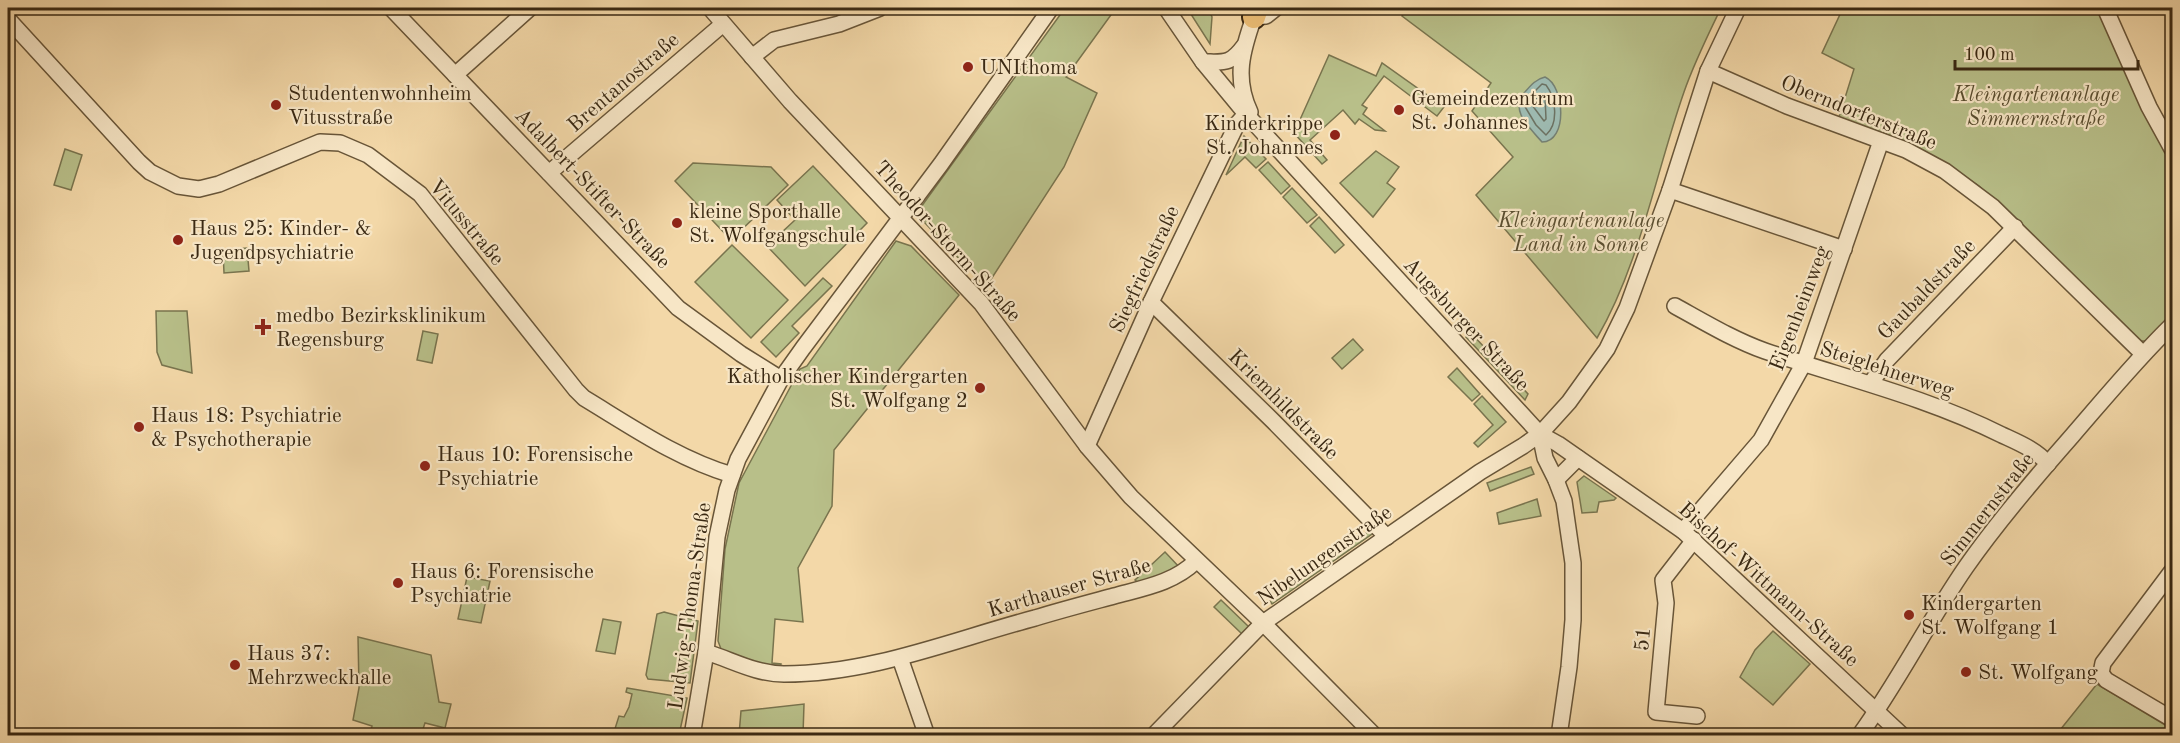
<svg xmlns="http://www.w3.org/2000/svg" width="2180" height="743" viewBox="0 0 2180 743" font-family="'Old Standard TT',serif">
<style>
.green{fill:#b8bf89;stroke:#79744e;stroke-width:1.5}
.water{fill:#9db9af;stroke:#757f71;stroke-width:1.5}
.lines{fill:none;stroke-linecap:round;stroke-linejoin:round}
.shore{stroke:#6c7161;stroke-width:1.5}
.minor-casing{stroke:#685538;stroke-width:18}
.highway-casing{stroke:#3a2913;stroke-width:26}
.minor{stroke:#f7e6c6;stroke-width:15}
.highway{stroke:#eabc74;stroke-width:22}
.poi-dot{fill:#8f2418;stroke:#f7e6c6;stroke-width:2}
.labels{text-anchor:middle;stroke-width:4.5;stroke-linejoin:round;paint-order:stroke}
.poi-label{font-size:21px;fill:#3a2913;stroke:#f7e6c6;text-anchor:start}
.street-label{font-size:21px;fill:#3a2913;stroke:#f7e6c6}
.park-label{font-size:21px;font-style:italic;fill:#5a4e30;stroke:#f7e6c6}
</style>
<rect width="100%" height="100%" fill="#f3d8a8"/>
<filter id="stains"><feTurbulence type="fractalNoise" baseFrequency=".00333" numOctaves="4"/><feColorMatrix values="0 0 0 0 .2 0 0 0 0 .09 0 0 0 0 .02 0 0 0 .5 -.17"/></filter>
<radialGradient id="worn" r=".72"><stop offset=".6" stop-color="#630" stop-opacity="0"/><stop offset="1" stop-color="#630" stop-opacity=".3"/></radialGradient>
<g class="green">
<path d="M1065 8H1116L1066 77 1097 93 1064 167 986 287 924 222 929 214 921 207Z"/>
<path d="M1187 8H1208L1212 17 1210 44Z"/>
<path d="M1406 8H1721C1708 35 1694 63 1684 92 1656 172 1640 264 1597 338L1476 195 1513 157 1472 111 1491 83 1402 16Z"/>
<path d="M1843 8H2100L2158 135 2172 160V316L2147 341H2139L1979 186 1945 163 1908 144 1839 117 1854 69 1822 53Z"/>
<path d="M1329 55 1376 76 1382 63 1444 107 1437 116 1384 76 1362 105 1367 108 1363 114 1385 131 1375 130 1359 119 1355 124 1343 110 1310 140 1327 160 1322 164 1294 133Z"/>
<path d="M1244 136 1266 159 1256 168 1245 157 1226 175Z"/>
<path d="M65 149 82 155 71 190 54 185Z"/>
<path d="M1376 151 1399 167 1387 183 1395 189 1373 217 1340 183Z"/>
<path d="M1268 162 1290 186 1281 194 1259 170Z"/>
<path d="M693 163 771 167 788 185 731 240 675 181Z"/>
<path d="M813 166 867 223 805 286 767 246 795 220 777 200Z"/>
<path d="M1292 188 1317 215 1307 223 1283 197Z"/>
<path d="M1319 217 1344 245 1335 253 1310 226Z"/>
<path d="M896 241 911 246 959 295 834 450 832 506 798 568 803 622 775 619 772 663 781 664 780 670 726 653 721 649 718 641 725 549 739 483 800 369 807 366Z"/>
<path d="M732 245 788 300 751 338 695 282Z"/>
<path d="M247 248 249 271 224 273 223 250Z"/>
<path d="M823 278 832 286 792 326 799 333 776 357 761 342Z"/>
<path d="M156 311H187L192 373 162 365 157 352Z"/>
<path d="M423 331 438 334 432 363 417 360Z"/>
<path d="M1471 333 1528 394 1525 400 1466 337Z"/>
<path d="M1353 339 1363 350 1342 369 1332 358Z"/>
<path d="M1457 368 1480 394 1472 401 1448 377Z"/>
<path d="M1482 396 1506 422 1478 447 1474 443 1493 425 1474 404Z"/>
<path d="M1531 467 1534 474 1490 491 1487 483Z"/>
<path d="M1584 476 1616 498 1614 500 1599 502 1597 512 1582 513 1577 482Z"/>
<path d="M1537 499 1541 516 1499 524 1497 513Z"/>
<path d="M1372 529V534L1272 604 1270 601Z"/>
<path d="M1165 552 1181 569 1141 585 1135 580Z"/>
<path d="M467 577 490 581 481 623 458 619Z"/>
<path d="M1221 600 1249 627 1242 634 1214 607Z"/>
<path d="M664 612 698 621 690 683 648 679 646 675 657 614Z"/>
<path d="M603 619 621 622 615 654 596 651Z"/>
<path d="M1773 631 1810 664 1773 705 1740 677 1755 650Z"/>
<path d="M358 637 431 655 439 702 451 704 445 728 425 723 421 735H370L372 726 353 720 359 688Z"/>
<path d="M2097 684 2172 729V735H2056Z"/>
<path d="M627 688 687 698 679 735H613L619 716 624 717 629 707 632 694 626 692Z"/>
<path d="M804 704 803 735H739L741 711Z"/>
</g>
<path class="water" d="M1545 77C1565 86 1568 142 1542 142 1529 127 1509 110 1525 92 1531 85 1536 79 1545 77Z"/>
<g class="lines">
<g class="shore">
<path d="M1542 84 1546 85C1556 98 1559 124 1546 135L1536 125 1524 105 1526 100Z"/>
<path d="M1540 95 1545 97 1546 119 1544 121 1532 105Z"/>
</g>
<defs>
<g id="minor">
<path d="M391 8 678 308 741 354 781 379"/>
<path d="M710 8 790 101 981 303 1087 446 1131 497 1263 623 1375 736"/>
<path d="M1166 8 1203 62 1246 114 1540 434 1545 458 1556 480 1564 501 1573 563V620L1569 667 1559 736"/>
<path d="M2105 8 2149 107 2172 149"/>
<path d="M8 19 139 162 150 172 178 186 199 189 219 184 320 142 340 143 368 155 420 194 576 390 584 398C632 427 678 459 732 475"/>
<path d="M752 57 774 40 839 24 880 8"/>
<path d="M1203 62C1224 62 1230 65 1244 46"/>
<path d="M1708 71 1787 106 1906 150 1945 171 1993 207 2143 354"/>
<path d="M455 75 530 8"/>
<path d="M1250 112C1234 78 1242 51 1254 17L1266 16 1276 8"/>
<path d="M549 173 723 24"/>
<path d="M1670 190 1844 249"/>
<path d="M1151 302 1274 422 1387 537"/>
<path d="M1675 306C1704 322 1734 340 1765 351 1845 378 1926 397 2002 435 2017 442 2037 450 2048 464"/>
<path d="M1871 383 1887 360 2015 227"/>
<path d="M1540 434 1558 444 1683 531 1903 736"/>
<path d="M1087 446 1153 298 1237 124 1246 114"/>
<path d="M1556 480 1578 458"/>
<path d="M1683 531 1761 440 1804 363 1881 141"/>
<path d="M1694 540 1663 580 1666 603 1656 712 1697 716"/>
<path d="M2172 571 2103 663 2101 673 2106 680 2172 719"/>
<path d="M706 652C732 660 756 674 784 674 871 674 952 640 1035 618 1061 610 1088 603 1114 596 1143 588 1174 583 1196 561"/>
<path d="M900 658 927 736"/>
<path d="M692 736 706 652 717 537 727 490 738 459 781 379 803 348 941 164 1051 8"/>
<path d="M1153 736 1263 623 1480 472 1523 446 1540 434 1569 402 1607 349 1627 308 1670 190 1708 71 1738 8"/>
<path d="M1859 736C1898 682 1928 622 1966 567 1998 521 2035 478 2072 436 2105 398 2136 360 2172 325"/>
</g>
<path id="highway" d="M1254 17 1257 8"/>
</defs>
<use href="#minor" class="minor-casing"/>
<use href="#highway" class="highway-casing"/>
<use href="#minor" class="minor"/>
<use href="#highway" class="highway"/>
</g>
<g class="poi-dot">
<circle cx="968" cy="67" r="6"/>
<circle cx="276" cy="105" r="6"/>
<circle cx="1399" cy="110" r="6"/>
<circle cx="1335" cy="135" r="6"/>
<circle cx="677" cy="223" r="6"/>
<circle cx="178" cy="240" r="6"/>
<path d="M260 318h6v6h6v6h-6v6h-6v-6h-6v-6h6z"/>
<circle cx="980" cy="388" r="6"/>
<circle cx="139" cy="427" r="6"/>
<circle cx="425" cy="466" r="6"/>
<circle cx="398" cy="583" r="6"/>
<circle cx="1909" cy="615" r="6"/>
<circle cx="235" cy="665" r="6"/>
<circle cx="1966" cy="672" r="6"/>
</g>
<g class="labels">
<g class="poi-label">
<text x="980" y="74">UNIthoma</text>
<text x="288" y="100">Studentenwohnheim<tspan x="288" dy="24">Vitusstraße</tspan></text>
<text x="1411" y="105">Gemeindezentrum<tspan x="1411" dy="24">St. Johannes</tspan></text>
<text x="1323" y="130" text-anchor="end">Kinderkrippe<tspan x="1323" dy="24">St. Johannes</tspan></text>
<text x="689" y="218">kleine Sporthalle<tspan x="689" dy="24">St. Wolfgangschule</tspan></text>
<text x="190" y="235">Haus 25: Kinder- &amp;<tspan x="190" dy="24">Jugendpsychiatrie</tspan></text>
<text x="276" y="322">medbo Bezirksklinikum<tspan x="276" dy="24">Regensburg</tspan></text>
<text x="968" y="383" text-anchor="end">Katholischer Kindergarten<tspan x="968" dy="24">St. Wolfgang 2</tspan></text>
<text x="151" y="422">Haus 18: Psychiatrie<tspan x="151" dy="24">&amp; Psychotherapie</tspan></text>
<text x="437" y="461">Haus 10: Forensische<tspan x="437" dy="24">Psychiatrie</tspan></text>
<text x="410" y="578">Haus 6: Forensische<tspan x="410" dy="24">Psychiatrie</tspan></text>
<text x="1921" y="610">Kindergarten<tspan x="1921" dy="24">St. Wolfgang 1</tspan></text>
<text x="247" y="660">Haus 37:<tspan x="247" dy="24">Mehrzweckhalle</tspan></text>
<text x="1978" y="679">St. Wolfgang</text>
</g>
<g class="street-label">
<text transform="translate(623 82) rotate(-41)" y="7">Brentanostraße</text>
<text transform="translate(1859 112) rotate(22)" y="7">Oberndorferstraße</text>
<text transform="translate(593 188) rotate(46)" y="7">Adalbert-Stifter-Straße</text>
<text transform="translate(467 222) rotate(50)" y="7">Vitusstraße</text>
<text transform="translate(948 241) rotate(48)" y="7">Theodor-Storm-Straße</text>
<text transform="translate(1144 269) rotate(-65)" y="7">Siegfriedstraße</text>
<text transform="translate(1926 289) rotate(-46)" y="7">Gaubaldstraße</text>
<text transform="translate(1799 308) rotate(-69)" y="7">Eigenheimweg</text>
<text transform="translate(1467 324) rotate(47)" y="7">Augsburger Straße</text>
<text transform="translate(1887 369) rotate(18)" y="7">Steiglehnerweg</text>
<text transform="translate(1284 404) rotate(45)" y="7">Kriemhildstraße</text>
<text transform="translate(1987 509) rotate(-52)" y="7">Simmernstraße</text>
<text transform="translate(1324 555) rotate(-35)" y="7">Nibelungenstraße</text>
<text transform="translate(1769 584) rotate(42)" y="7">Bischof-Wittmann-Straße</text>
<text transform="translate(1069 587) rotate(-16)" y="7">Karthauser Straße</text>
<text transform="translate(689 606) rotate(-82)" y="7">Ludwig-Thoma-Straße</text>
<text transform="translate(1642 639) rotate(-84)" y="7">51</text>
</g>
<g class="park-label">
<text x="2036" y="101">Kleingartenanlage<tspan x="2036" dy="24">Simmernstraße</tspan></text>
<text x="1581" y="227">Kleingartenanlage<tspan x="1581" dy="24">Land in Sonne</tspan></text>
</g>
</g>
<rect width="2180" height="743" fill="none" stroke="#f3d8a8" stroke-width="30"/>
<rect x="9" y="9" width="2162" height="725" fill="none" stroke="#3a2913" stroke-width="3"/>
<rect x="15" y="15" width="2150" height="713" fill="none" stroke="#3a2913" stroke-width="1.5"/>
<path d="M1955 60v9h183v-9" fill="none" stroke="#3a2913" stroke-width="3"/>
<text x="1964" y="60" font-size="18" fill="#3a2913" stroke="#f7e6c6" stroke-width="4.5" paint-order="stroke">100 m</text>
<rect width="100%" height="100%" filter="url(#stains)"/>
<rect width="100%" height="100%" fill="url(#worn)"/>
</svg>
